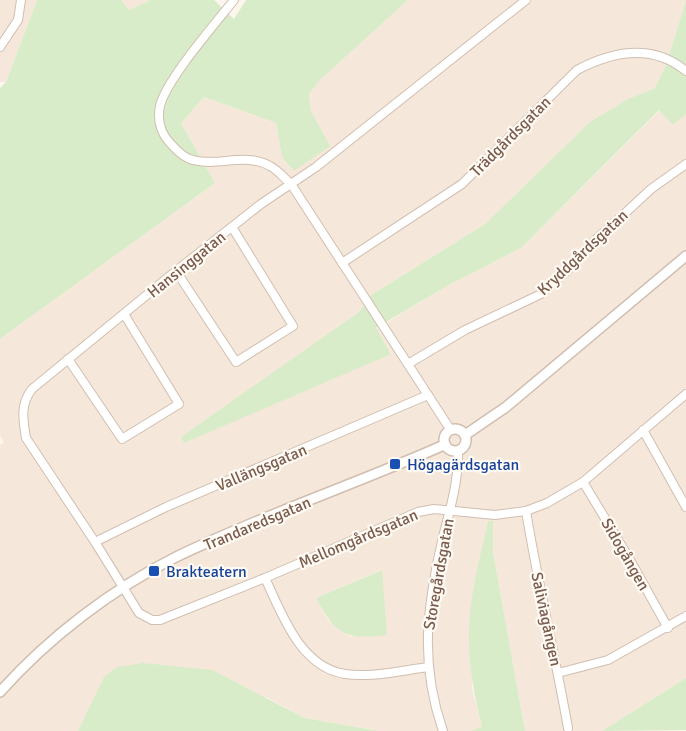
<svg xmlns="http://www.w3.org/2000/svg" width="686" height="731" viewBox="0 0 686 731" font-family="Signika,sans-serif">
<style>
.residential{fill:#f5e8da;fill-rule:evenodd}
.green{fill:#d8ecc9}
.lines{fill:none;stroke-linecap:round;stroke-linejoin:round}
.minor-casing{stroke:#d1beb0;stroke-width:10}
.tertiary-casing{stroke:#d1beb0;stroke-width:12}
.minor{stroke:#fff;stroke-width:8}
.tertiary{stroke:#fff;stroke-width:9}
.transit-dot{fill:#1a4fb4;stroke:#fffaf3;stroke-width:2}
.labels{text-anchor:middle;stroke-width:4.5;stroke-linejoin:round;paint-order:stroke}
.street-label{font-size:16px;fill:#7a5c4d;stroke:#fffaf3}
.transit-label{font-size:16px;fill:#164399;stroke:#fffaf3;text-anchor:start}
</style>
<rect width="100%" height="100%" fill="#fdf6ec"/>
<g class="residential">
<path d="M0 0H37L6 82H0Z"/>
<path d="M121 0H151L129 10Z"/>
<path d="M408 0H686L666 65 655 88 628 99 591 121 485 224 371 295 359 312 314 344 391 353 376 329 454 282 521 248 660 110 673 125 686 114V678L602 731H525L493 552V521H488L473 595 472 688 482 727 470 731H379L305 718 266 697 88 711 78 731H0V445L4 442 0 435V339L215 183 181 123 204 97 276 123 282 157 329 146 311 111 309 94 320 80ZM381 570 352 637 340 631 328 620 316 598Z"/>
</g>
<g class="green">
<path d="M37 0H121L129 10 151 0H214L234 19 246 0H408L320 80 309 94 311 111 330 146 294 171 282 157 276 123 204 97 181 123 215 183 0 339V88L6 82Z"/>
<path d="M686 0V114L673 125 659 110 521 248 454 282 376 328 391 354 184 443 181 437 359 312 371 295 485 224 591 121 628 99 655 88 666 65Z"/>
<path d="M488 521H493V552L525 731H470L482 727C475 698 469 670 469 640 468 600 480 559 488 521Z"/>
<path d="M382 570 387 635C344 640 336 635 316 598Z"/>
<path d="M143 663 212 670 305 718 379 731H78L104 677 117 667Z"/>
<path d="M686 678V730L602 731Z"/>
</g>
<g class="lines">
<defs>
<g id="minor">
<path d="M234 0C215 24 166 80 160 106 157 120 161 134 171 144 177 151 184 158 193 160 218 167 246 152 270 166 278 170 284 178 291 184L450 429"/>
<path d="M526 0 316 167 261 204 176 271 32 389C20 404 23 420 26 438L95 542 139 613 152 620H160L265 578 418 512 434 509 495 515 526 511 547 503 583 482 686 394"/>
<path d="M0 47 18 20 21 0"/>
<path d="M342 263 462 184 577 70C613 51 652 43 686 71"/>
<path d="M176 271 236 362 293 326 232 227"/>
<path d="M68 359 122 439 179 404 124 314"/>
<path d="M408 364 465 330 541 294 569 269 593 242 622 216 651 189 686 164"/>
<path d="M643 430 686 507"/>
<path d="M583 482 626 553 668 628"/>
<path d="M526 511C538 584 555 655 568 728"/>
<path d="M95 542 166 507 428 395"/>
<path d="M265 578C282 614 300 667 345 674 372 678 403 670 429 667"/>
<path d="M558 673 608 660 686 616"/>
<path d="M443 731C419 662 427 606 443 537 450 510 459 479 458 451"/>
</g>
<g id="tertiary">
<circle cx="455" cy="440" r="11"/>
<path d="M465 435 506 407 686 256"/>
<path d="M0 692C48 638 112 589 176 557 263 515 356 484 444 445"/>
</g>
</defs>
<use href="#minor" class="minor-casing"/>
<use href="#tertiary" class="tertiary-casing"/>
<use href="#minor" class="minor"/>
<use href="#tertiary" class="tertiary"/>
</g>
<g class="transit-dot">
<rect x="389" y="458" width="12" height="12" rx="3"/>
<rect x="148" y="565" width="12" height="12" rx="3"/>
</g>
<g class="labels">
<g class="street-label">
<text transform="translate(510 136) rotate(-45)" y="6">Trädgårdsgatan</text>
<text transform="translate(582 252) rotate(-43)" y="6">Kryddgårdsgatan</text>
<text transform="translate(186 264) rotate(-39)" y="6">Hansinggatan</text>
<text transform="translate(261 467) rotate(-23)" y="6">Vallängsgatan</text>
<text transform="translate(257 523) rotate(-23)" y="6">Trandaredsgatan</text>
<text transform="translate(358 538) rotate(-23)" y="6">Mellomgårdsgatan</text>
<text transform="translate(626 554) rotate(60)" y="6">Sidogången</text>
<text transform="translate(438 574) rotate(-80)" y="6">Storegårdsgatan</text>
<text transform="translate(547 619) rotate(78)" y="6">Saliviagången</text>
</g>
<g class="transit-label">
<text x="407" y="470">Högagärdsgatan</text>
<text x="166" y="577">Brakteatern</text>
</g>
</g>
</svg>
